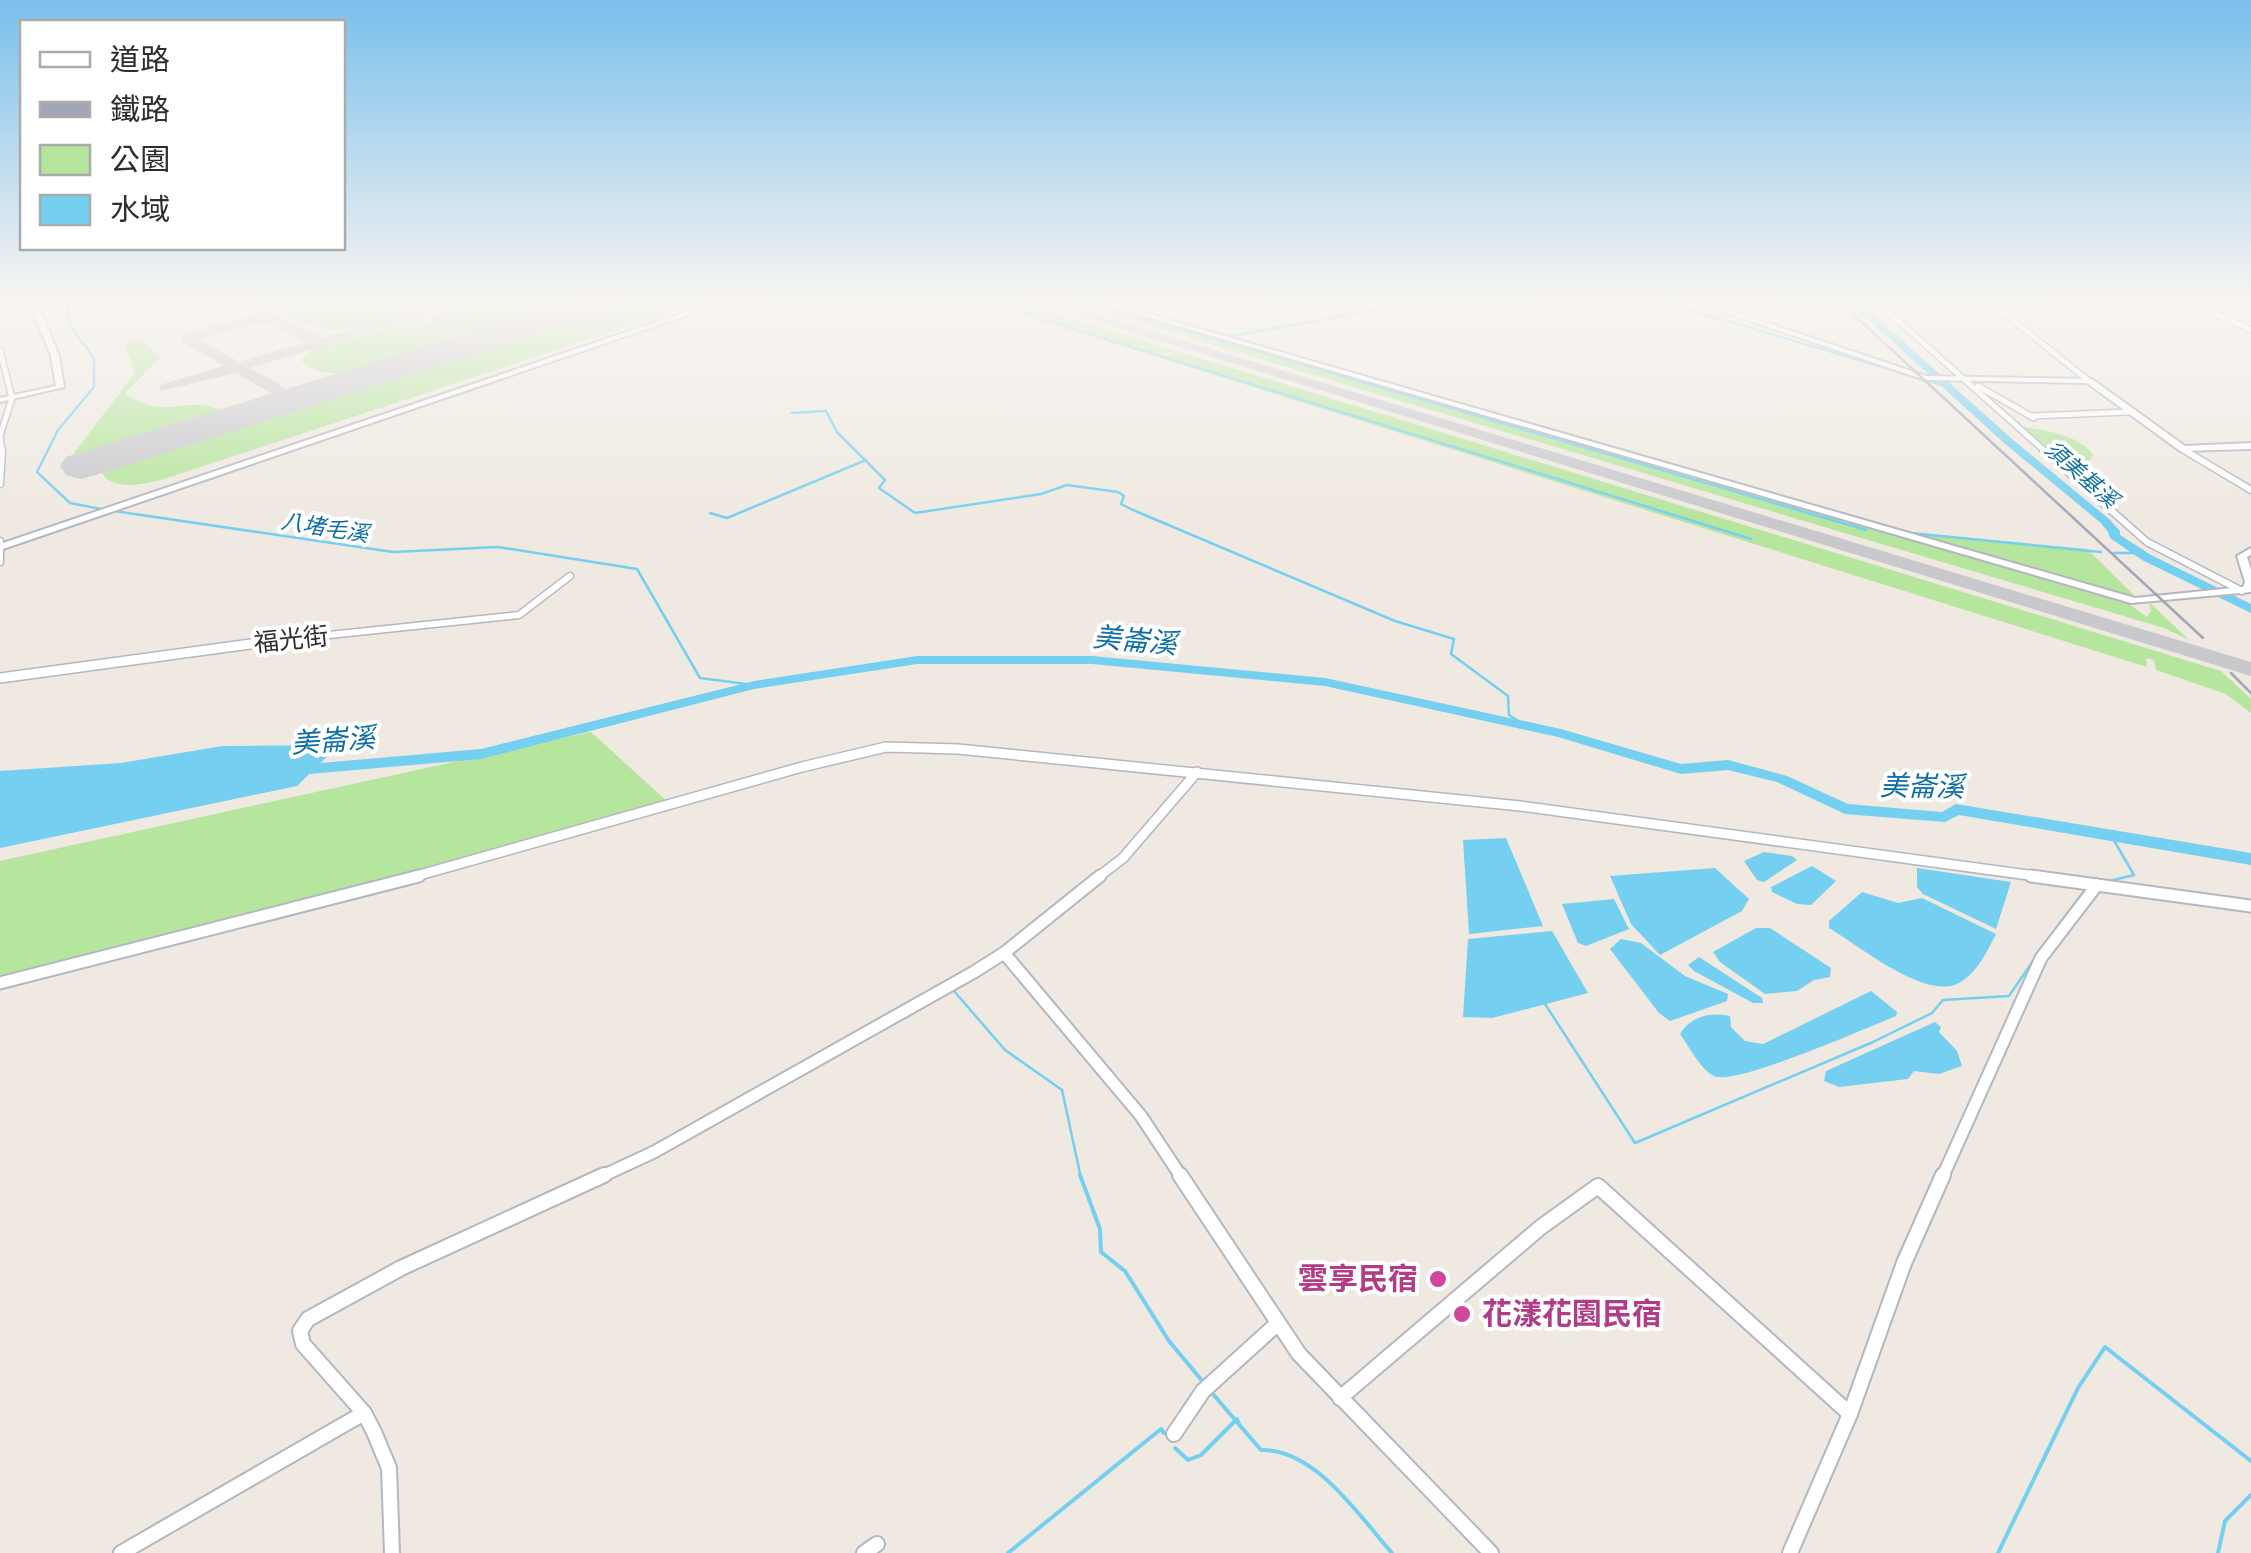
<svg xmlns="http://www.w3.org/2000/svg" width="2251" height="1553" viewBox="0 0 2251 1553" font-family="Montserrat,'Noto Sans TC',sans-serif">
<style>
.green{fill:#b6e59e}
.water{fill:#75cff0}
.lines{fill:none;stroke-linecap:round;stroke-linejoin:round}
.stream-far1{stroke:#75cff0;stroke-width:2.5}
.stream{stroke:#75cff0;stroke-width:4}
.river{fill:#75cff0;fill-rule:evenodd}
.taxiway{fill:#c9c8cc;fill-rule:evenodd}
.runway{fill:#c9c8cc;fill-rule:evenodd}
.street-far4-casing{stroke:#b4b7c1;stroke-width:8}
.street-far3-casing{stroke:#b4b7c1;stroke-width:9}
.street-far2-casing{stroke:#b4b7c1;stroke-width:12}
.street-far1-casing{stroke:#b4b7c1;stroke-width:15}
.street-casing{stroke:#b4b7c1;stroke-width:18}
.secondary-casing{stroke:#b4b7c1;stroke-width:4}
.street-far4{stroke:#fff;stroke-width:5}
.street-far3{stroke:#fff;stroke-width:6}
.street-far2{stroke:#fff;stroke-width:9}
.street-far1{stroke:#fff;stroke-width:11}
.street{stroke:#fff;stroke-width:14}
.secondary{fill:#fff;fill-rule:evenodd}
.rail{stroke:#a3a6b8;stroke-width:2.5}
.hotel-dot{fill:#d1479c;stroke:#fff;stroke-width:4}
.labels{text-anchor:middle;stroke-width:8;stroke-linejoin:round;paint-order:stroke}
.far-water-label{font-size:22px;font-style:italic;fill:#0d6fa3;stroke:#fff}
.street-label{font-size:25px;fill:#2e2e2e;stroke:#fff}
.water-label{font-size:28px;font-style:italic;fill:#0d6fa3;stroke:#fff}
.near-hotel-label{font-size:30px;font-weight:bold;fill:#b23c85;stroke:#fff;text-anchor:end}
</style>
<rect width="100%" height="100%" fill="#efe9e1"/>
<g class="green">
<path d="M289 301H450L349 330C321 332 305 324 280 312V303Z"/>
<path d="M481 301H577L457 338 438 334 449 341 336 374 317 371 301 361 314 349 418 319 426 325 436 321 424 318Z"/>
<path d="M638 301H705L164 479C144 484 114 492 101 472Z"/>
<path d="M977 301H1013L2221 671 2251 699V713L2226 694 2156 670 2154 660 2146 658 2147 667 1160 358 1175 354 1172 352 1154 356Z"/>
<path d="M1065 301H1092L1220 339 1209 343 1225 340 2126 602 2147 617 2151 611 2149 602 2189 640 2164 628Z"/>
<path d="M140 339 161 357 125 393C165 423 188 393 221 411L76 455 74 453 135 373 124 343Z"/>
<path d="M2020 426C2044 431 2079 434 2093 455L2088 464 2070 471Z"/>
<path d="M1910 532 2087 549 2134 595H2124Z"/>
<path d="M591 732 670 804 0 982V861Z"/>
</g>
<g class="water">
<path d="M339 745 297 786 0 848V771L121 763 222 746Z"/>
<path d="M1506 838 1543 926 1469 934 1463 840Z"/>
<path d="M1764 852 1792 856 1797 860 1764 882 1757 880 1744 861Z"/>
<path d="M1812 866 1836 881 1811 905 1797 904 1772 892 1771 887Z"/>
<path d="M1715 868 1749 899 1742 911 1660 955 1631 924 1610 876Z"/>
<path d="M1917 868 2011 882 1996 929 1923 894 1917 887Z"/>
<path d="M1862 892 1898 903 1922 898 1996 934C1986 953 1977 974 1957 984 1923 999 1858 945 1829 928V921Z"/>
<path d="M1614 899 1629 929 1586 946 1578 943 1562 904Z"/>
<path d="M1756 928H1770L1831 968 1830 977 1814 980 1797 991 1765 994 1720 962 1713 952Z"/>
<path d="M1552 931 1588 993 1492 1018 1463 1017 1468 939Z"/>
<path d="M1621 939 1641 943 1685 976 1728 994 1727 1001 1670 1021 1659 1013 1610 949Z"/>
<path d="M1699 957 1762 998 1763 1003H1753L1694 971 1688 965Z"/>
<path d="M1871 991 1897 1012 1896 1016C1868 1027 1736 1086 1714 1076 1700 1069 1689 1046 1680 1034 1691 1016 1710 1012 1730 1016L1731 1027 1745 1041 1763 1044Z"/>
<path d="M1935 1022 1941 1027 1939 1032 1957 1051 1962 1066 1939 1074 1914 1071 1908 1079 1839 1087 1824 1081 1826 1071Z"/>
</g>
<g class="lines">
<g class="stream-far1">
<path d="M67 301 70 326 94 358V387L58 430 37 472 70 503 101 509"/>
<path d="M983 301 1751 539"/>
<path d="M1086 301 1866 530"/>
<path d="M1660 301 1946 386"/>
<path d="M1233 336 1423 301"/>
<path d="M792 413 826 411 837 432 885 480 879 488 915 513 1041 494 1067 485 1118 492 1124 496 1121 504 1133 510 1395 621 1454 639 1451 654 1508 696 1509 715 1525 725"/>
<path d="M114 511 393 552 498 547 637 569 700 678 754 685"/>
<path d="M710 513 727 518 866 460"/>
<path d="M1910 533 2101 552"/>
<path d="M2114 553H2138"/>
<path d="M2109 881 2134 875 2112 837"/>
<path d="M2039 951 2085 890"/>
<path d="M954 991 1005 1050 1062 1090 1081 1178"/>
<path d="M1545 1004 1635 1143 1873 1042 1932 1013 1943 1000 2009 996 2035 958"/>
</g>
<g class="stream">
<path d="M1080 1175 1100 1229 1101 1252 1125 1271 1169 1341 1204 1383"/>
<path d="M1212 1393 1261 1450C1316 1449 1359 1516 1392 1553"/>
<path d="M1175 1448 1188 1460 1201 1455 1237 1419 1239 1424"/>
<path d="M1008 1553 1161 1429 1164 1433"/>
<path d="M1998 1553 2078 1388 2105 1347 2251 1461"/>
<path d="M2218 1553 2225 1521 2251 1495"/>
</g>
<g class="river">
<path d="M1856 301H1864L1866 308 2012 439 2109 519 2120 531V535L2151 555 2251 604V613L2142 560 2110 538 2108 532 2101 523 2004 443 1859 311Z"/>
<path d="M917 656H1092L1325 678 1561 729 1681 764 1728 760 1787 776 1848 804 1942 812 1956 804 2251 853V865L1959 815 1945 822 1845 814 1777 782 1728 770 1681 774 1558 737 1325 686 1092 664H917L754 689 481 759 298 775 291 770 298 765 481 749 754 681Z"/>
</g>
<g class="taxiway">
<path d="M263 301H275L272 314 322 338 449 301H472L250 368 299 396V402H287L236 373 160 391V385L224 366 181 341V335L258 314ZM265 321 307 342 239 362 199 339Z"/>
<path d="M1030 301H1052L2251 662V676Z"/>
</g>
<path class="runway" d="M572 301H623L619 308 96 475 81 479 66 475 60 466 66 457Z"/>
<defs>
<g id="street-far4">
<path d="M35 301 38 314"/>
<path d="M1876 301 2046 452"/>
<path d="M1989 301 2089 381"/>
<path d="M2189 301 2251 330"/>
<path d="M2230 301 2251 306"/>
<path d="M0 350 12 398 0 436 2 452"/>
<path d="M1978 386 2034 418"/>
<path d="M2030 416 2128 412"/>
<path d="M2183 449 2189 452"/>
</g>
<g id="street-far3">
<path d="M2043 450 2147 542 2242 591"/>
<path d="M2184 450 2251 490"/>
<path d="M0 484 2 450"/>
<path d="M0 541V562"/>
<path d="M272 641 519 615 570 576"/>
</g>
<g id="street-far2">
<path d="M0 678 295 638"/>
<path d="M409 878 802 767 886 747 958 749 1520 806 2050 878"/>
<path d="M1097 878 1123 858 1197 772"/>
</g>
<g id="street-far1">
<path d="M2031 876 2251 906"/>
<path d="M1004 953 1141 1116 1182 1178"/>
<path d="M0 983 419 876"/>
<path d="M598 1178 654 1152 974 972 1004 953 1100 876"/>
<path d="M1942 1178 2041 958 2097 885"/>
</g>
<g id="street">
<path d="M1180 1175 1299 1354 1491 1553"/>
<path d="M1340 1398 1541 1227 1598 1186 1850 1414"/>
<path d="M1174 1434 1203 1391 1277 1324"/>
<path d="M121 1553 364 1413"/>
<path d="M392 1553 389 1468 374 1432 364 1413 303 1344 300 1331 308 1319 401 1268 604 1175"/>
<path d="M864 1553 877 1544"/>
<path d="M1790 1553 1850 1414 1904 1263 1943 1175"/>
</g>
<g id="secondary">
<path d="M718 301H729L0 550V544Z"/>
<path d="M1092 301H1103L2135 598 2243 587 2245 582 2237 556 2251 548V555L2247 557 2251 569V592L2131 603Z"/>
<path d="M1691 301H1702L1926 376 2092 379 2185 446 2251 443V449L2180 451 2087 383 1925 380Z"/>
<path d="M38 312 42 314 59 356 64 387 0 402V398L56 386 51 356 34 314Z"/>
</g>
</defs>
<use href="#street-far4" class="street-far4-casing"/>
<use href="#street-far3" class="street-far3-casing"/>
<use href="#street-far2" class="street-far2-casing"/>
<use href="#street-far1" class="street-far1-casing"/>
<use href="#street" class="street-casing"/>
<use href="#secondary" class="secondary-casing"/>
<use href="#street-far4" class="street-far4"/>
<use href="#street-far3" class="street-far3"/>
<use href="#street-far2" class="street-far2"/>
<use href="#street-far1" class="street-far1"/>
<use href="#street" class="street"/>
<use href="#secondary" class="secondary"/>
<g class="rail">
<path d="M1839 301 2203 638"/>
<path d="M2231 673 2251 693"/>
</g>
</g>
<linearGradient id="sky" x2="0" y2="1"><stop stop-color="#7abfeb"/><stop offset="0.58" stop-color="#f8f5f2"/><stop offset="1" stop-color="#f8f5f2" stop-opacity="0"/></linearGradient>
<rect width="2251" height="519" fill="url(#sky)"/>
<g class="hotel-dot">
<circle cx="1438" cy="1279" r="10"/>
<circle cx="1462" cy="1314" r="10"/>
</g>
<g class="labels">
<g class="far-water-label">
<text transform="translate(2082 474) rotate(41)" y="8">須美基溪</text>
<text transform="translate(325 527) rotate(9)" y="8">八堵毛溪</text>
</g>
<g class="street-label">
<text transform="translate(291 639) rotate(-6)" y="9">福光街</text>
</g>
<g class="water-label">
<text transform="translate(1135 640) rotate(5)" y="10">美崙溪</text>
<text transform="translate(333 740) rotate(-4)" y="10">美崙溪</text>
<text transform="translate(1922 786) rotate(1)" y="10">美崙溪</text>
</g>
<g class="near-hotel-label">
<text x="1418" y="1289">雲享民宿</text>
<text x="1482" y="1324" text-anchor="start">花漾花園民宿</text>
</g>
</g>
<rect x="20" y="20" width="325" height="230" fill="#ffffff" stroke="#ababab" stroke-width="2.5"/>
<rect x="40" y="52" width="50" height="15" fill="#ffffff" stroke="#ababab" stroke-width="2.5"/>
<text x="110" y="70" font-size="30" fill="#2e2e2e">道路</text>
<rect x="40" y="102" width="50" height="15" fill="#a3a6b8" stroke="#ababab" stroke-width="2.5"/>
<text x="110" y="120" font-size="30" fill="#2e2e2e">鐵路</text>
<rect x="40" y="145" width="50" height="30" fill="#b6e59e" stroke="#ababab" stroke-width="2.5"/>
<text x="110" y="170" font-size="30" fill="#2e2e2e">公園</text>
<rect x="40" y="195" width="50" height="30" fill="#75cff0" stroke="#ababab" stroke-width="2.5"/>
<text x="110" y="220" font-size="30" fill="#2e2e2e">水域</text>
</svg>
